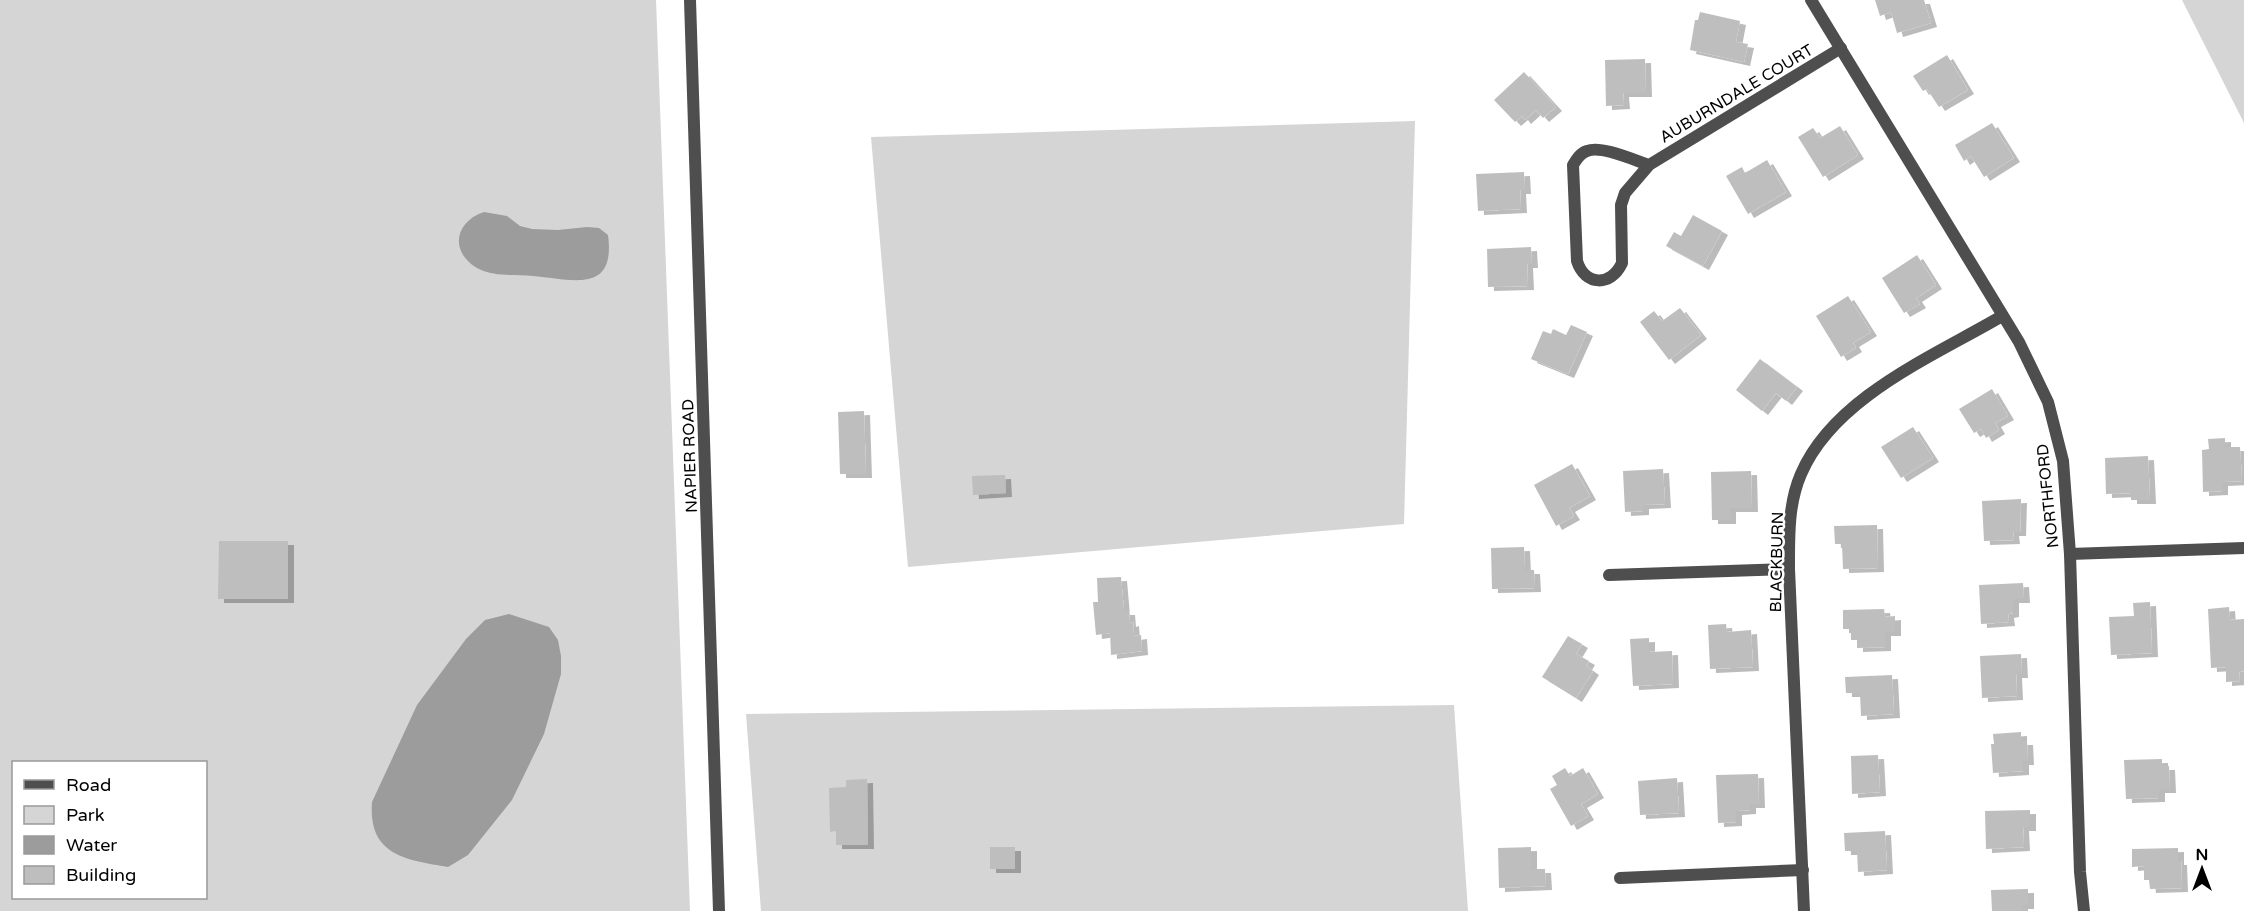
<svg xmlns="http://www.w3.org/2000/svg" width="2244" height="911" viewBox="0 0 2244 911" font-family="'Varela Round',sans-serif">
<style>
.green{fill:#d5d5d5;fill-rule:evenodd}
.water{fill:#9c9c9c}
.building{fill:#bebebe;filter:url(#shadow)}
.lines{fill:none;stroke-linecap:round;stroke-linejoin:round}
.minor{stroke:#4e4e4e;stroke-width:12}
.tertiary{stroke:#4e4e4e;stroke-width:12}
.labels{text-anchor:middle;stroke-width:5;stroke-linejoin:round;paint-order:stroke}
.street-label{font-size:16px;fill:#000;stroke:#fff}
</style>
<defs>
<filter id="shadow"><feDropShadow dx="6" dy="4" stdDeviation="0" flood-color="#0004"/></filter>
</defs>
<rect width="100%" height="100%" fill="#fff"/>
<g class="green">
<path d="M0 0H656L690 911H0ZM14 762H206V898H14Z"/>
<path d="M2182 0H2244V123Z"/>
<path d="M1415 121 1404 524 908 567 871 137Z"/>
<path d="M1454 705 1468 911H761L746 714Z"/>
</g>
<g class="water">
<path d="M484 212 507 216 520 226 532 229 558 230 587 227 599 228 608 235C616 295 571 279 533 276 516 274 494 277 479 269 449 253 454 222 484 212Z"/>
<path d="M509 614 549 627 558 640 561 656V674L544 734 512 800 468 855 448 867C405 860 368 855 372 802L417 705 466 639 485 620Z"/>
</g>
<g class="building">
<path d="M1875 0H1924L1931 23 1897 33 1891 12 1880 16Z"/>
<path d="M1700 12 1740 21 1736 42 1748 44 1744 62 1690 50 1695 20H1698Z"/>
<path d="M1947 55 1968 90 1939 107 1927 89 1923 91 1913 76Z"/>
<path d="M1645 59 1646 93H1623L1624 105 1606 106 1605 60Z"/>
<path d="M1524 72 1556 107 1543 118 1536 110 1525 120 1522 116 1515 122 1494 100Z"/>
<path d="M1992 123 2014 158 1984 177 1971 156 1964 161 1955 145Z"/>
<path d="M1840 126 1858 155 1823 177 1798 137 1813 128 1820 138Z"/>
<path d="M1767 160 1786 192 1748 214 1726 176 1742 167 1745 173Z"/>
<path d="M1524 172 1525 190H1520L1521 209 1478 211 1476 174Z"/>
<path d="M1693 215 1722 231 1703 266 1666 246 1674 232 1681 236Z"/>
<path d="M1531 247 1532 264H1527L1528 286 1488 287 1487 249Z"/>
<path d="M1917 255 1936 285 1916 298 1920 304 1904 313 1882 278Z"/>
<path d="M1848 296 1871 332 1853 343 1856 348 1841 357 1816 316Z"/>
<path d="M1680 308 1701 335 1669 360 1640 322 1654 311 1662 321Z"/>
<path d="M1571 325 1587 332 1568 374 1531 359 1543 331 1551 334 1553 329 1566 335Z"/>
<path d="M1760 359 1797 387 1786 401 1776 393 1762 411 1736 390Z"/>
<path d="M1992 389 2008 416 1995 423 1999 430 1986 438 1981 429 1974 433 1959 409Z"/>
<path d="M864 411 866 474H840L838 412Z"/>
<path d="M1913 427 1933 458 1901 478 1881 447Z"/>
<path d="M2225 438V447H2240L2242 481 2222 482V491L2203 492 2202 450 2209 449 2208 439Z"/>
<path d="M2148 456 2150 500H2131V493L2106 494 2105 458Z"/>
<path d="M1572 464 1590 496 1569 508 1574 516 1556 526 1534 485Z"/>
<path d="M1663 469 1665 504 1643 505V511L1625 512 1623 471Z"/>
<path d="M1751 471 1752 508H1730V520H1712L1711 472Z"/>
<path d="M1005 475 1006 493 973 495 972 476Z"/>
<path d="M2021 499 2020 532H2013L2014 540 1984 541 1982 501Z"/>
<path d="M1877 525 1878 568 1843 569 1842 544H1835L1834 526Z"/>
<path d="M219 541H288V599H218Z"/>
<path d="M1524 547 1525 570H1534L1535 588 1492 589 1491 548Z"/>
<path d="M1121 577 1124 611H1129L1130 623 1133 622 1134 636 1141 635 1142 651 1111 655 1110 633 1096 635 1093 602H1098L1097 578Z"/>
<path d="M2023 583 2024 599H2013V613L2008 614 2009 622 1981 624 1979 585Z"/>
<path d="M2150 602 2152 653 2111 655 2109 617 2134 616 2133 603Z"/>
<path d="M2229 607 2230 620 2244 619V671L2239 672 2240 681 2226 682V667L2211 668 2208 609Z"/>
<path d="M1884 609 1885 617 1895 616V632H1885V647L1857 648V640H1851V629H1843V610Z"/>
<path d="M1726 624 1727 632 1751 630 1753 667 1710 669 1708 625Z"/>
<path d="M1568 636 1582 644 1576 654 1589 661 1586 666 1593 671 1576 698 1542 677Z"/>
<path d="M1649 638V652L1672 651 1673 684 1633 686 1630 639Z"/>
<path d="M2021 654 2022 674H2016L2017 696 1982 698 1980 656Z"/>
<path d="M1892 675 1894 714 1861 716 1860 693H1846L1845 677Z"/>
<path d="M2021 732V741H2027L2028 761H2023V771L1993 773 1991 744H1994L1993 734Z"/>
<path d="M1878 755 1880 792 1852 794 1851 756Z"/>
<path d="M2162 759V766H2169L2170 789H2159V798L2126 799 2124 760Z"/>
<path d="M1565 768 1570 776 1583 768 1598 794 1581 804 1588 816 1571 826 1550 789 1557 785 1552 776Z"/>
<path d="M1758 774 1759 804H1750V810L1736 811V822L1718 823 1716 775Z"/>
<path d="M1677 778 1679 813 1640 815 1638 781Z"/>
<path d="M867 779 868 845H836V831L830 832 829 788 846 787V780Z"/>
<path d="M2030 810V827H2023L2024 847 1986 849 1985 811Z"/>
<path d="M1885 831 1887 870 1858 872 1857 851H1845L1844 833Z"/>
<rect x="990" y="847" width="25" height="22"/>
<path d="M1531 847V869H1545L1546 886 1499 888 1498 848Z"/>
<path d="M2178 848V861H2181L2182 888 2150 889 2149 880H2144V866L2132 867V849Z"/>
<path d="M2028 889V905H2022V911H1992L1991 890Z"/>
</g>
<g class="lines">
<g class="minor">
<path d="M1811 0 2019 342 2048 402 2063 461 2070 554 2080 872 2084 911"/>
<path d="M1649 165 1625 193 1621 205 1622 263C1611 287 1585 286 1577 261L1573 165C1576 160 1580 153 1587 151 1601 145 1634 160 1649 165L1841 48"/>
<path d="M2070 554 2244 548"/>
<path d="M1609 575 1789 569"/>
<path d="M1620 878 1803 870"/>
<path d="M1804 911 1789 569C1789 537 1788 504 1801 474 1834 397 1934 356 2002 316"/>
</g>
<path class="tertiary" d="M690 0 719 911"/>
</g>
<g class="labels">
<g class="street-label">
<text transform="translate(1736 93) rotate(-31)" y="6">AUBURNDALE COURT</text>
<text transform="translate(689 456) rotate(-92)" y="6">NAPIER ROAD</text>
<text transform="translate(2047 496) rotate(-96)" y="6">NORTHFORD</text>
<text transform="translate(1776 562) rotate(-89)" y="6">BLACKBURN</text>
</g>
</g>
<rect x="12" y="761" width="195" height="138" fill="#ffffff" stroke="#999999" stroke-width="1.5"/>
<rect x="24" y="780" width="30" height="9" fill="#4e4e4e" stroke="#999999" stroke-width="1.5"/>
<text x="66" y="791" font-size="18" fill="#000000">Road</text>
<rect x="24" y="806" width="30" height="18" fill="#d5d5d5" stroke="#999999" stroke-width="1.5"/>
<text x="66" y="821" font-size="18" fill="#000000">Park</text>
<rect x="24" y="836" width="30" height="18" fill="#9c9c9c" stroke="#999999" stroke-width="1.5"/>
<text x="66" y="851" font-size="18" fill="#000000">Water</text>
<rect x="24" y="866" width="30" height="18" fill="#bebebe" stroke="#999999" stroke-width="1.5"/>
<text x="66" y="881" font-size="18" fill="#000000">Building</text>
<g transform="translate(2202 869)" stroke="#ffffff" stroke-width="4.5" paint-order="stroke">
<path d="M0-4.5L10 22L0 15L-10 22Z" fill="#000000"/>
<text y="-9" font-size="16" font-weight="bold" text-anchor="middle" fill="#000000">N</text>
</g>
</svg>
